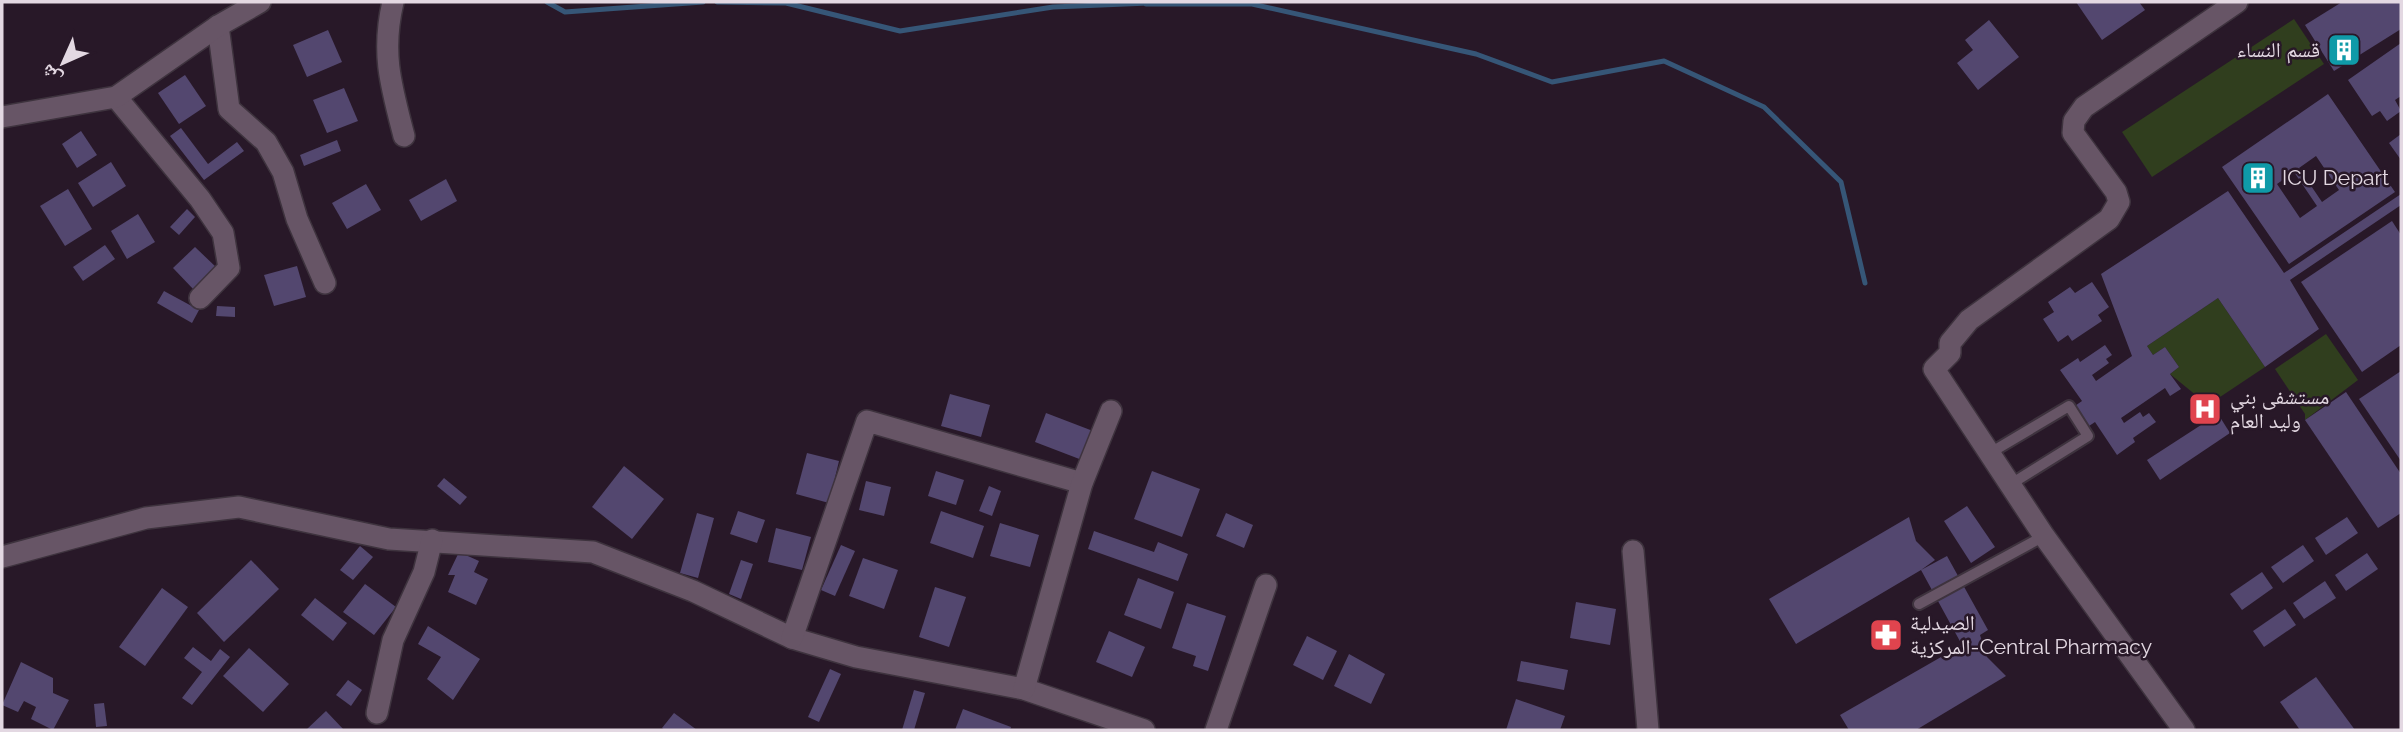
<svg xmlns="http://www.w3.org/2000/svg" width="2403" height="732" viewBox="0 0 2403 732" font-family="Raleway,'Noto Naskh Arabic',sans-serif">
<style>
.garden{fill:#303e1e}
.lines{fill:none;stroke-linecap:round;stroke-linejoin:round}
.stream{stroke:#365677;stroke-width:5}
.building{fill:#53476f;fill-rule:evenodd}
.service-casing{stroke:#3e333e;stroke-width:14}
.minor-casing{stroke:#3e333e;stroke-width:24}
.service{stroke:#675566;stroke-width:10}
.minor{stroke:#675566;stroke-width:21}
.labels{text-anchor:middle;stroke-width:5;stroke-linejoin:round;paint-order:stroke}
.poi-label{font-size:21px;fill:#e3d8e2;stroke:#281828;text-anchor:start}
</style>
<rect width="100%" height="100%" fill="#281828"/>
<g class="garden">
<path d="M2294 19 2324 64 2152 177 2122 132Z"/>
<path d="M2218 298 2265 367 2208 405 2170 374 2179 367 2165 347 2153 355 2147 346Z"/>
<path d="M2326 334 2358 380 2305 420V414L2275 369Z"/>
</g>
<g class="lines">
<g class="stream">
<path d="M547 2 565 12 703 2"/>
<path d="M717 2 786 3 900 31 1053 7 1149 3"/>
<path d="M1146 4H1252L1476 54 1552 82 1664 61 1764 107 1841 182 1865 283"/>
</g>
</g>
<g class="building">
<path d="M2076 2H2139L2145 10 2102 40Z"/>
<path d="M2342 2H2401V29L2334 71 2305 25Z"/>
<path d="M1989 20 2019 57 1978 90 1957 63 1973 50 1965 40Z"/>
<path d="M328 30 342 62 307 77 293 45Z"/>
<path d="M2401 43V96L2395 100 2401 111 2387 121 2380 111 2372 116 2348 80Z"/>
<path d="M185 75 206 106 179 124 158 93Z"/>
<path d="M344 88 358 121 327 133 313 100Z"/>
<path d="M2328 94 2395 192 2289 264 2222 167ZM2316 156 2339 190 2322 202 2299 168ZM2294 172 2317 206 2300 218 2277 184Z"/>
<path d="M181 128 208 164 237 142 244 151 204 180 170 136Z"/>
<path d="M81 131 97 155 77 168 62 144Z"/>
<path d="M2401 134V160L2389 143Z"/>
<path d="M337 140 341 151 304 166 300 155Z"/>
<path d="M111 162 126 186 93 207 78 183Z"/>
<path d="M446 179 457 201 421 221 409 200Z"/>
<path d="M366 184 381 210 347 229 332 203Z"/>
<path d="M68 189 92 229 65 246 40 206Z"/>
<path d="M2228 191 2284 273 2401 194V205L2290 280 2319 329 2265 367 2218 298 2147 346 2153 355 2165 347 2179 367 2170 374 2181 389 2170 396 2165 388 2121 418 2124 423 2140 412 2143 417 2149 413 2156 422 2133 438 2135 442 2117 455 2095 422 2086 428 2072 408 2082 401 2060 370 2078 358 2080 362 2105 345 2112 355 2106 359 2109 363 2092 375 2096 381 2132 356 2101 274Z"/>
<path d="M187 209 195 217 179 235 170 227Z"/>
<path d="M138 214 155 242 127 259 111 231Z"/>
<path d="M2392 221 2401 235V345L2362 372 2301 282Z"/>
<path d="M105 245 115 259 83 281 73 267Z"/>
<path d="M195 247 218 269 195 291 173 268Z"/>
<path d="M297 266 306 297 274 306 264 275Z"/>
<path d="M2092 282 2109 307 2098 315 2102 321 2072 341 2068 335 2058 342 2043 319 2054 312 2048 302 2070 287 2075 293Z"/>
<path d="M164 291 199 310 192 323 157 303Z"/>
<path d="M217 306 235 307V317L216 316Z"/>
<path d="M2401 371V461L2359 399Z"/>
<path d="M2346 392 2401 474V513L2378 528 2305 420Z"/>
<path d="M950 394 990 405 981 437 941 426Z"/>
<path d="M1046 413 1093 431 1082 460 1035 442Z"/>
<path d="M2218 414 2230 433 2160 480 2147 460Z"/>
<path d="M807 453 839 461 829 503 796 494Z"/>
<path d="M624 466 664 499 632 539 592 507Z"/>
<path d="M936 471 964 480 956 505 928 496Z"/>
<path d="M1152 471 1200 489 1182 537 1134 519Z"/>
<path d="M444 478 467 497 460 505 437 486Z"/>
<path d="M866 481 891 487 884 516 859 510Z"/>
<path d="M989 486 1001 491 992 516 979 511Z"/>
<path d="M1967 506 1995 547 1971 563 1944 521Z"/>
<path d="M738 511 765 520 757 543 730 534Z"/>
<path d="M941 511 984 526 973 558 930 543Z"/>
<path d="M697 513 714 518 698 578 680 573Z"/>
<path d="M1226 513 1253 525 1244 548 1216 536Z"/>
<path d="M1909 517 1916 541 1935 560 1921 570 1947 556 1988 630 1980 635 1987 657 2006 676 1916 730H1849L1840 715 1962 645 1921 570 1796 644 1769 599Z"/>
<path d="M2347 517 2358 533 2326 555 2315 538Z"/>
<path d="M1000 523 1039 535 1030 567 990 556Z"/>
<path d="M776 528 811 537 802 570 768 562Z"/>
<path d="M1094 531 1154 552 1158 542 1188 554 1178 581 1088 549Z"/>
<path d="M841 545 855 551 835 596 821 590Z"/>
<path d="M2303 545 2314 561 2283 583 2271 567Z"/>
<path d="M360 546 373 557 353 580 340 570Z"/>
<path d="M459 552 479 561 474 572 488 579 476 605 448 592 455 575H448Z"/>
<path d="M2367 553 2378 569 2346 591 2335 575Z"/>
<path d="M863 558 898 570 884 609 849 596Z"/>
<path d="M251 560 279 589 224 642 197 613Z"/>
<path d="M741 560 753 564 741 599 729 594Z"/>
<path d="M2262 572 2273 588 2242 610 2230 594Z"/>
<path d="M1138 578 1174 592 1161 629 1124 615Z"/>
<path d="M2325 581 2336 598 2304 619 2293 603Z"/>
<path d="M365 584 396 607 374 635 343 612Z"/>
<path d="M935 587 966 597 949 647 919 637Z"/>
<path d="M162 588 188 607 145 666 119 647Z"/>
<path d="M315 598 347 623 333 641 301 615Z"/>
<path d="M1576 602 1616 609 1610 645 1570 638Z"/>
<path d="M1187 603 1226 616 1208 671 1193 666 1196 656 1172 648Z"/>
<path d="M2285 609 2296 625 2264 647 2253 631Z"/>
<path d="M428 626 480 659 453 700 427 679 441 657 418 644Z"/>
<path d="M1109 631 1145 647 1132 677 1096 662Z"/>
<path d="M1307 636 1337 651 1323 680 1293 665Z"/>
<path d="M193 647 211 661 220 649 230 657 192 705 182 698 202 672 184 658Z"/>
<path d="M249 648 289 684 263 712 223 676Z"/>
<path d="M1349 654 1385 674 1371 704 1334 686Z"/>
<path d="M1521 661 1568 670 1564 690 1517 681Z"/>
<path d="M21 662 53 678V693L69 700 53 730 31 719 36 707 24 701 18 712 2 705Z"/>
<path d="M830 669 841 674 819 722 808 717Z"/>
<path d="M2316 677 2355 730H2300L2280 702Z"/>
<path d="M348 680 362 690 351 706 336 695Z"/>
<path d="M914 690 925 693 914 730H902Z"/>
<path d="M1516 699 1565 716 1560 730H1506Z"/>
<path d="M104 703 107 726 96 727 94 704Z"/>
<path d="M963 709 1011 727 1010 730H955Z"/>
<path d="M326 711 344 730H306Z"/>
<path d="M674 713 697 730H665L662 728Z"/>
</g>
<g class="lines">
<defs>
<g id="service">
<path d="M1990 453 2069 406 2088 436 2011 484"/>
<path d="M1919 604 2044 536"/>
</g>
<g id="minor">
<path d="M393 2C381 53 391 86 404 136"/>
<path d="M218 26 229 109 266 142 283 172 297 219 325 283"/>
<path d="M116 97 200 199 223 233 229 268 200 298"/>
<path d="M2 117 116 97 218 26 260 2"/>
<path d="M1633 551 1648 730"/>
<path d="M2 557 146 518 239 507 389 539 593 552 693 591 792 638 856 657 1024 689 1144 730"/>
<path d="M792 638 867 421 1082 483"/>
<path d="M1024 689 1082 483 1111 411"/>
<path d="M377 713 393 640 424 572 432 540"/>
<path d="M1216 730 1266 585"/>
<path d="M2184 730 2044 536 1934 369 1950 353V343L1969 320 2109 219 2119 202 2116 192 2073 133 2074 121 2084 107 2237 2"/>
</g>
</defs>
<use href="#service" class="service-casing"/>
<use href="#minor" class="minor-casing"/>
<use href="#service" class="service"/>
<use href="#minor" class="minor"/>
</g>
<defs>
<symbol id="building-square" viewBox="-11 -11 22 22"><rect x="-9" y="-9" width="18" height="18" rx="4" fill="#0f9aa8" stroke="#281828"/><path d="M-4-6H4V6H1V3H-1V6H-4ZM-2.5-4.3h1.7v1.8h-1.7ZM.8-4.3h1.7v1.8H.8ZM-2.5-1h1.7V.8h-1.7ZM.8-1h1.7V.8H.8Z" fill="#fff"/></symbol>
<symbol id="hospital-square" viewBox="-11 -11 22 22"><rect x="-9" y="-9" width="18" height="18" rx="4" fill="#e0444e" stroke="#281828"/><path d="M-5-5h3v3.5h4V-5h3V5h-3V1.5h-4V5h-3Z" fill="#fff"/></symbol>
<symbol id="pharmacy-square" viewBox="-11 -11 22 22"><rect x="-9" y="-9" width="18" height="18" rx="4" fill="#e0444e" stroke="#281828"/><path d="M-2-6h4v4h4v4h-4v4h-4v-4h-4v-4h4Z" fill="#fff"/></symbol>
</defs>
<g fill-rule="evenodd">
<use href="#building-square" x="2325" y="31" width="38" height="38"/>
<use href="#building-square" x="2239" y="159" width="38" height="38"/>
<use href="#hospital-square" x="2186" y="390" width="38" height="38"/>
<use href="#pharmacy-square" x="1867" y="616" width="38" height="38"/>
</g>
<g class="labels">
<g class="poi-label">
<text x="2320" y="57" text-anchor="end">قسم النساء</text>
<text x="2282" y="185">ICU Depart</text>
<text x="2230" y="404">مستشفى بني<tspan x="2230" dy="24">وليد العام</tspan></text>
<text x="1910" y="630">الصيدلية<tspan x="1910" dy="24">المركزية-Central Pharmacy</tspan></text>
</g>
</g>
<rect width="2403" height="732" fill="none" stroke="#e3d8e2" stroke-width="7"/>
<g transform="translate(63 63) rotate(225)" stroke="#281828" stroke-width="5" paint-order="stroke">
<path d="M0-5L12 26L0 18L-12 26Z" fill="#e3d8e2"/>
<text y="-10" font-size="19" font-weight="bold" text-anchor="middle" fill="#e3d8e2">ش</text>
</g>
</svg>
